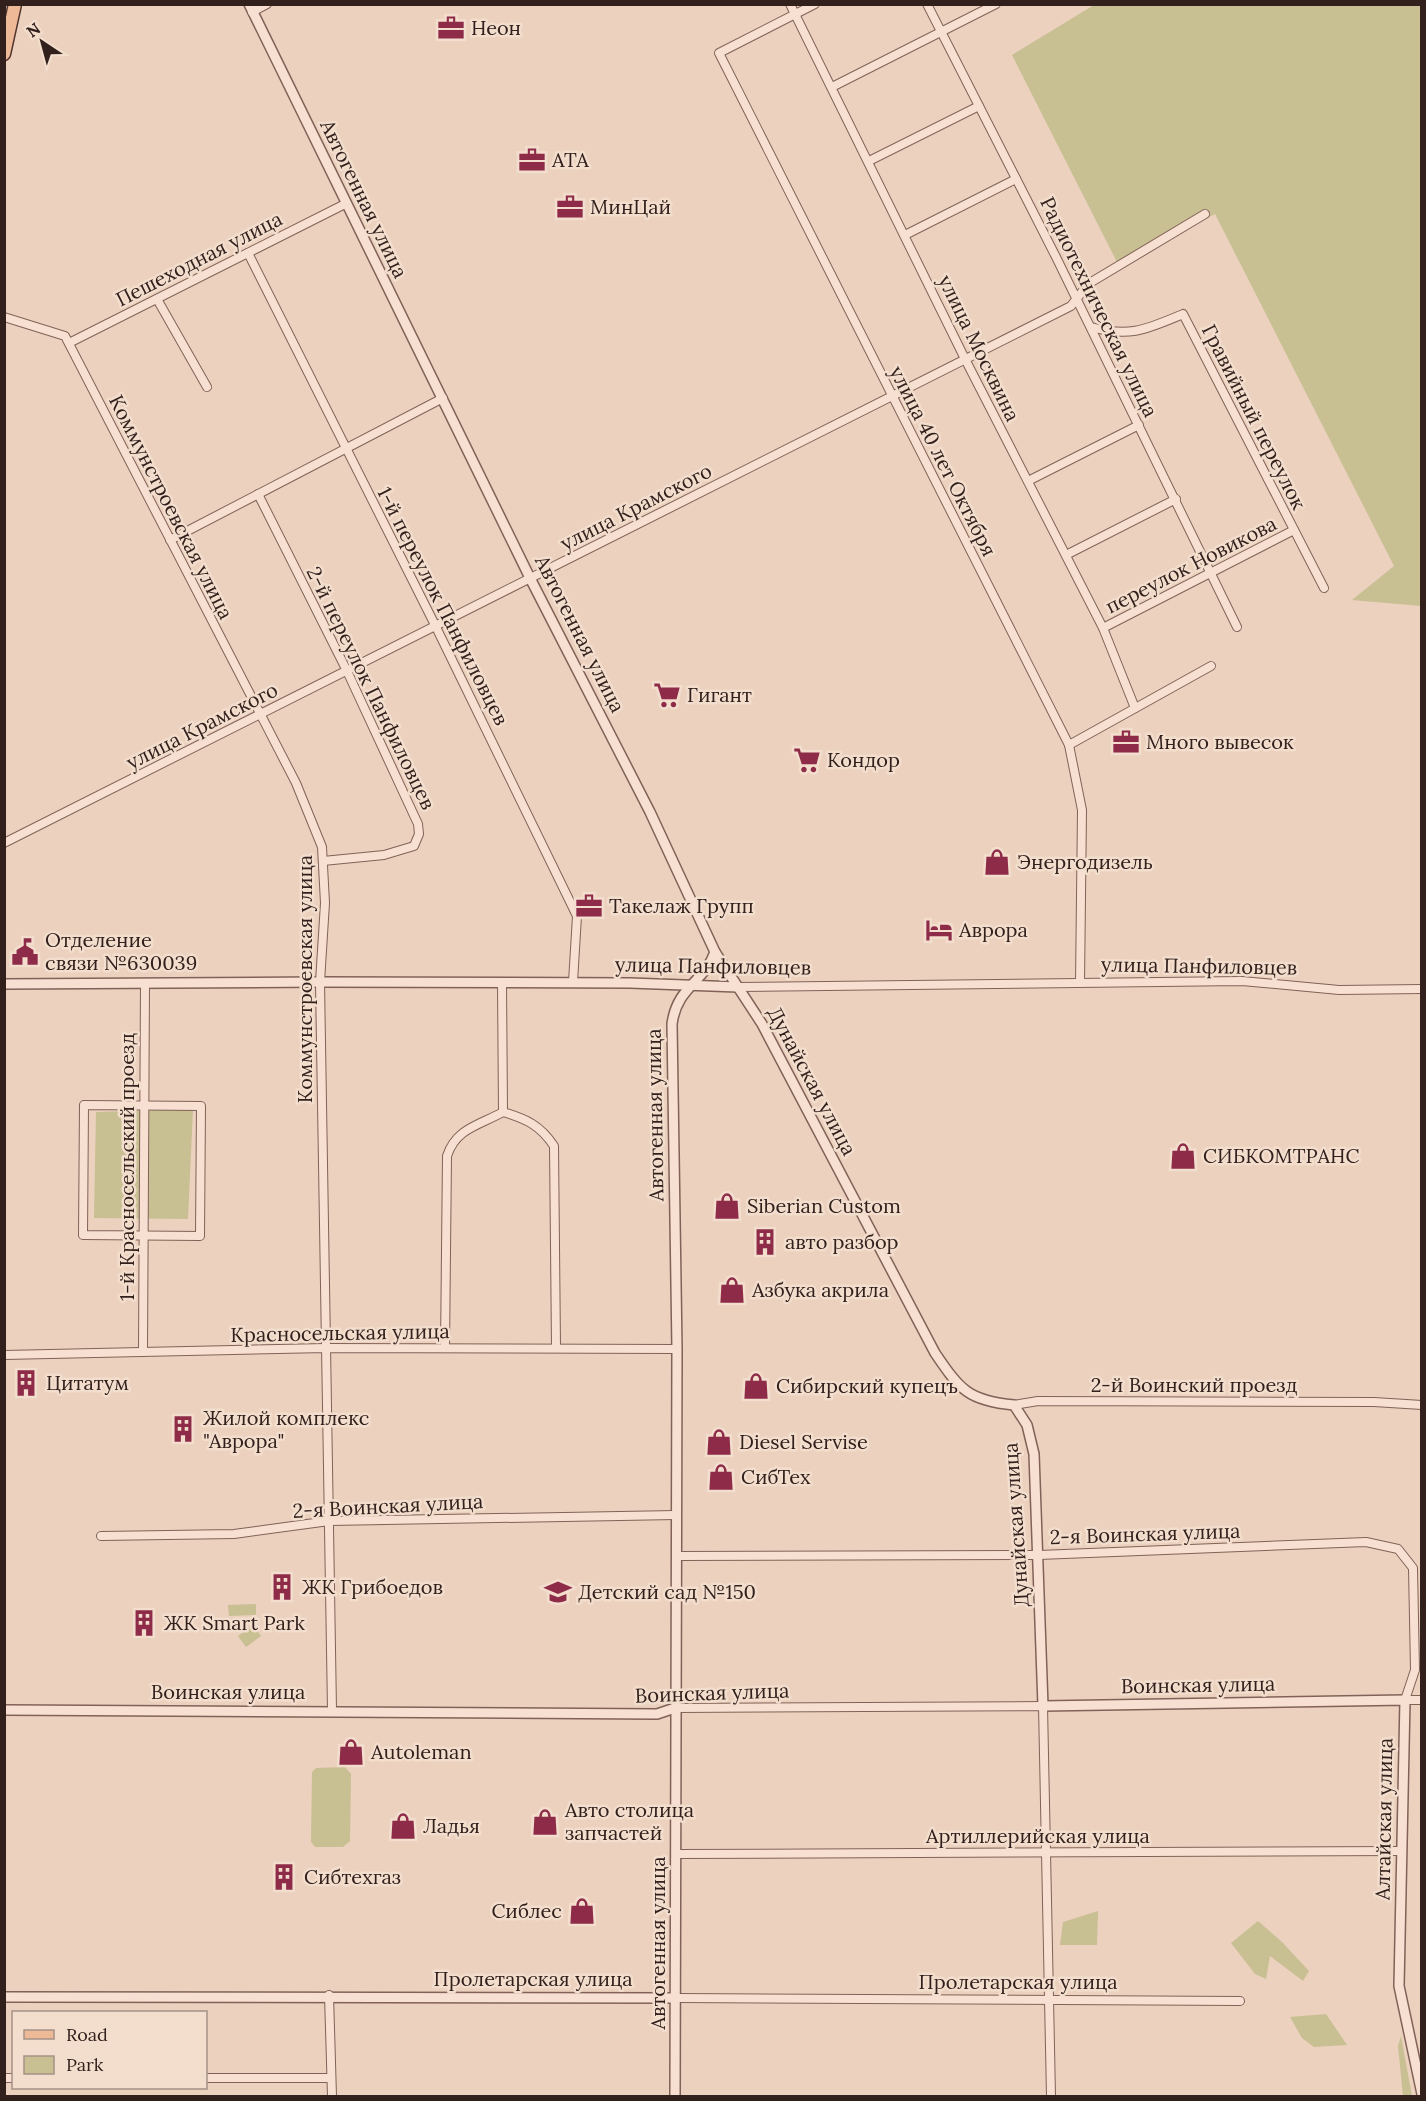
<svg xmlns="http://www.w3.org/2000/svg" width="1426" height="2101" viewBox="0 0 1426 2101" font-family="Lora,serif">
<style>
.green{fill:#c8bf93}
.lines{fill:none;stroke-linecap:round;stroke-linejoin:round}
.minor-casing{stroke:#826258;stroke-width:10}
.tertiary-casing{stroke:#826258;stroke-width:12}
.primary-casing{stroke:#50332c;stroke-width:15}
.minor{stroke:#f7e0d1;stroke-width:8}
.tertiary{stroke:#f7e0d1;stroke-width:9}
.primary{stroke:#eeb997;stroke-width:12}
.labels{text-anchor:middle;stroke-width:5;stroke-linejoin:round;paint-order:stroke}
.poi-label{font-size:20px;fill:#32201c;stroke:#f3ddcd;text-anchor:start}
.street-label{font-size:20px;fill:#32201c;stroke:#f3ddcd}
</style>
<rect width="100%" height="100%" fill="#ebd1be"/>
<g class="green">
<path d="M1094 5H1421V606L1352 600 1394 566 1215 214 1119 266 1012 55Z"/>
<path d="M193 1109 188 1219 94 1218 96 1112Z"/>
<path d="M256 1604V1615L229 1616 228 1605Z"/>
<path d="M253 1625 261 1636 246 1647 238 1636Z"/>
<path d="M345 1767 351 1774 350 1841 343 1847H315L311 1842 312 1772 316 1768Z"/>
<path d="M1098 1911 1097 1945H1060L1063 1922Z"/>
<path d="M1258 1921 1282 1942 1309 1971 1303 1981 1270 1956 1266 1979 1255 1974 1231 1943Z"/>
<path d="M1326 2014 1347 2045 1314 2047 1302 2038 1290 2017Z"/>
<path d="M1401 2036 1412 2096H1403L1398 2046Z"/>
</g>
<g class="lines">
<defs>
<g id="minor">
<path d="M790 4 965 359 1103 628 1135 708"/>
<path d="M815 4 719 53 1069 745 1082 810 1080 983"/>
<path d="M927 4 1056 257 1237 627"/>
<path d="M252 12 267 4"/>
<path d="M832 87 996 4"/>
<path d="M869 161 979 106"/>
<path d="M905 235 1016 179"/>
<path d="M248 253 435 625 577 916 573 982"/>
<path d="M157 299 207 387"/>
<path d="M4 317 65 336 296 783 322 847 325 903 320 982 332 1710"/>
<path d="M1091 327C1130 338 1147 329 1183 314L1324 588"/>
<path d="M69 343 345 204"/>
<path d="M1028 481 1139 425"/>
<path d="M258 494 347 671 418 824 419 834 414 846 384 855 323 861"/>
<path d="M170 540 443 398"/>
<path d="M1066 555 1176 499"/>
<path d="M1103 628 1294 530"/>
<path d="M1069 745 1211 666"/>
<path d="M4 843 1071 306 1088 284 1205 214"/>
<path d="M738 987 1242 981 1339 990 1422 989"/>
<path d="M84 1105 201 1106 200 1236 83 1235Z"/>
<path d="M503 1112C526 1119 540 1125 554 1146L556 1347"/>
<path d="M445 1348 447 1156C456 1128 480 1125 503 1112L502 982"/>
<path d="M143 1352 145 983"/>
<path d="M4 1355 326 1348 677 1349"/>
<path d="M1014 1405 1038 1401 1374 1402 1422 1405"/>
<path d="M101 1536 234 1534 329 1521 676 1515"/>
<path d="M677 1556 1039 1555 1366 1542 1398 1549 1413 1568 1415 1670 1405 1700H1422"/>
<path d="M675 1708 1043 1706 1051 2096"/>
<path d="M676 1854 1402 1851"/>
<path d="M329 1995 332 2096"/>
<path d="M677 1998 1240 2001"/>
<path d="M4 2078H14"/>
<path d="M206 2078H331"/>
</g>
<g id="tertiary">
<path d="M249 4 530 578 650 812 715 952C704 983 677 986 672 1024L677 1349 675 2096"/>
<path d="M715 952 762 1024 935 1353C960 1390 969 1401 1014 1405L1027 1425 1034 1454 1043 1706 1405 1700 1399 1986 1422 2094"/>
<path d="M4 984 320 982 630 983 738 987"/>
<path d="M4 1710 657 1714 675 1708"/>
<path d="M4 1997 677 1998"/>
</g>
<path id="primary" d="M4 54 15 4"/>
</defs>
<use href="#minor" class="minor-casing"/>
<use href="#tertiary" class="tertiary-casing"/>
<use href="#primary" class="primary-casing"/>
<use href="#minor" class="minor"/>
<use href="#tertiary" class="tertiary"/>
<use href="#primary" class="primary"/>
</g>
<defs>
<symbol id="office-bare" viewBox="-9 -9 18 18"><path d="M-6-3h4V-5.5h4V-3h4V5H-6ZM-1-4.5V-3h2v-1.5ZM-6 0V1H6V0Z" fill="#8e2b49" stroke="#f3ddcd" stroke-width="2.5" paint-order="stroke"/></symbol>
<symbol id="supermarket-bare" viewBox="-9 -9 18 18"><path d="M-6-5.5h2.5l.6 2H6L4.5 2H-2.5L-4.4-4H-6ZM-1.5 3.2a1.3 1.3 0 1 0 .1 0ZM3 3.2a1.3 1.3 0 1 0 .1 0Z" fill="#8e2b49" stroke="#f3ddcd" stroke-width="2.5" paint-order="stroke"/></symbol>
<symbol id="shop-bare" viewBox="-9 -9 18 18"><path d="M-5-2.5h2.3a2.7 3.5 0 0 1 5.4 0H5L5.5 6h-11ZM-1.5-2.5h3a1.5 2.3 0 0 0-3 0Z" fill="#8e2b49" stroke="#f3ddcd" stroke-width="2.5" paint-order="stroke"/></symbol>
<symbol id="hotel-bare" viewBox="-9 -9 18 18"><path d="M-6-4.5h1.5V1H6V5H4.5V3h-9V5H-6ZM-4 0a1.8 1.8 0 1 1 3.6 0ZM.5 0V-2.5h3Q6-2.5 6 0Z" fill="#8e2b49" stroke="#f3ddcd" stroke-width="2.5" paint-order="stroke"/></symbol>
<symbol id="civic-bare" viewBox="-9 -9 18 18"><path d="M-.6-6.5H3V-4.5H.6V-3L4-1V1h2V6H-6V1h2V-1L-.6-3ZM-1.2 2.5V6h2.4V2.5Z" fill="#8e2b49" stroke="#f3ddcd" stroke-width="2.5" paint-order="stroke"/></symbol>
<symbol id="building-bare" viewBox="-9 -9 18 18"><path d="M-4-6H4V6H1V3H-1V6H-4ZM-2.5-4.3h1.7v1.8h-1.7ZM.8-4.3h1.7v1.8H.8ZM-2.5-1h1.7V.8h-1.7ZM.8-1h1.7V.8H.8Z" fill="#8e2b49" stroke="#f3ddcd" stroke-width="2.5" paint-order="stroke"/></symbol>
<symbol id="school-bare" viewBox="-9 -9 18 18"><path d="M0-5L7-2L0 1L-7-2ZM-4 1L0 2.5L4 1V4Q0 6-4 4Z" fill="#8e2b49" stroke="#f3ddcd" stroke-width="2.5" paint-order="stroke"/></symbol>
</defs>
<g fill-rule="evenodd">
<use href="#office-bare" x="432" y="9" width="38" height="38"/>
<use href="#office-bare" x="513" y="141" width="38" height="38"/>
<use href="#office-bare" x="551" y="188" width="38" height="38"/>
<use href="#supermarket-bare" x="648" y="676" width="38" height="38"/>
<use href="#office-bare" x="1107" y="723" width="38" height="38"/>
<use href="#supermarket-bare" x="788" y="741" width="38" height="38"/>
<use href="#shop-bare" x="978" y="843" width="38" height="38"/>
<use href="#office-bare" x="570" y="887" width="38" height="38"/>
<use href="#hotel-bare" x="920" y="911" width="38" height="38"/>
<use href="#civic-bare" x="6" y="933" width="38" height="38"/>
<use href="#shop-bare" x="1164" y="1137" width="38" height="38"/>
<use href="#shop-bare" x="708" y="1187" width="38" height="38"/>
<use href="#building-bare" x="746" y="1223" width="38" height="38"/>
<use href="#shop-bare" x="713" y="1271" width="38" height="38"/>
<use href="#building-bare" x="7" y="1364" width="38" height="38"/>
<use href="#shop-bare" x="737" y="1367" width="38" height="38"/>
<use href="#building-bare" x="164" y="1410" width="38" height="38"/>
<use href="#shop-bare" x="700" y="1423" width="38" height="38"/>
<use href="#shop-bare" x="702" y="1458" width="38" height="38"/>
<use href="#building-bare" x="263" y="1568" width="38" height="38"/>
<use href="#school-bare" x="539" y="1573" width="38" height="38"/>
<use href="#building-bare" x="125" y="1604" width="38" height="38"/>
<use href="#shop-bare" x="332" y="1733" width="38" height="38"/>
<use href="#shop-bare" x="526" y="1803" width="38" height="38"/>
<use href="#shop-bare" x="384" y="1807" width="38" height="38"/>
<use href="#building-bare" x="265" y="1858" width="38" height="38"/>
<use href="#shop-bare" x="563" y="1892" width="38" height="38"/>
</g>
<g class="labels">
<g class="poi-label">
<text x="471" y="35">Неон</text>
<text x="552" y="167">АТА</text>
<text x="590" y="214">МинЦай</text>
<text x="687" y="702">Гигант</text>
<text x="1146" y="749">Много вывесок</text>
<text x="827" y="767">Кондор</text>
<text x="1017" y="869">Энергодизель</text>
<text x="609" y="913">Такелаж Групп</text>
<text x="959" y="937">Аврора</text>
<text x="45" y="947">Отделение<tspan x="45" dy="23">связи №630039</tspan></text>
<text x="1203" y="1163">СИБКОМТРАНС</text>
<text x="747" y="1213">Siberian Custom</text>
<text x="785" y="1249">авто разбор</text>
<text x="752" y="1297">Азбука акрила</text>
<text x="46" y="1390">Цитатум</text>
<text x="776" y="1393">Сибирский купецъ</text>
<text x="203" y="1425">Жилой комплекс<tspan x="203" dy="23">"Аврора"</tspan></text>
<text x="739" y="1449">Diesel Servise</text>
<text x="741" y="1484">СибТех</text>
<text x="302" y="1594">ЖК Грибоедов</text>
<text x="578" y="1599">Детский сад №150</text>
<text x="164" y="1630">ЖК Smart Park</text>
<text x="371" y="1759">Autoleman</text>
<text x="565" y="1817">Авто столица<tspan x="565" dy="23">запчастей</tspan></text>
<text x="423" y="1833">Ладья</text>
<text x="304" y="1884">Сибтехгаз</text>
<text x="562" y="1918" text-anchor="end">Сиблес</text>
</g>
<g class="street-label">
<text transform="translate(364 199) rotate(64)" y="7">Автогенная улица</text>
<text transform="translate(199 259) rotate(-27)" y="7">Пешеходная улица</text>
<text transform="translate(1099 307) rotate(64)" y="7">Радиотехническая улица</text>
<text transform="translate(979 348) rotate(64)" y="7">улица Москвина</text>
<text transform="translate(1254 417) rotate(63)" y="7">Гравийный переулок</text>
<text transform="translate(943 461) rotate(63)" y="7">улица 40 лет Октября</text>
<text transform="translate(171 507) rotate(63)" y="7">Коммунстроевская улица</text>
<text transform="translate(636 507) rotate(-27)" y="7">улица Крамского</text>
<text transform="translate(1191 565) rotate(-27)" y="7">переулок Новикова</text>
<text transform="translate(443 606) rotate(63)" y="7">1-й переулок Панфиловцев</text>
<text transform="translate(580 634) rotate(63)" y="7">Автогенная улица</text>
<text transform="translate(371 688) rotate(64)" y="7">2-й переулок Панфиловцев</text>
<text transform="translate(202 726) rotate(-27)" y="7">улица Крамского</text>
<text transform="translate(713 966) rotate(1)" y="7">улица Панфиловцев</text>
<text transform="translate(1199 966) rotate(1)" y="7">улица Панфиловцев</text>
<text transform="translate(305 979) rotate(-90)" y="7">Коммунстроевская улица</text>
<text transform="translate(812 1081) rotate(62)" y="7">Дунайская улица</text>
<text transform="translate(655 1115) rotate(-91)" y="7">Автогенная улица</text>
<text transform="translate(127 1167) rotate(-90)" y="7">1-й Красносельский проезд</text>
<text transform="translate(340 1333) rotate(-1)" y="7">Красносельская улица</text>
<text x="1194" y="1392">2-й Воинский проезд</text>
<text transform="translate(388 1506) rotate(-3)" y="7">2-я Воинская улица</text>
<text transform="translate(1016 1525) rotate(-94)" y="7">Дунайская улица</text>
<text transform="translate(1145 1534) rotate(-2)" y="7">2-я Воинская улица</text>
<text transform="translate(1198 1685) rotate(-1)" y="7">Воинская улица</text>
<text x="228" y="1699">Воинская улица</text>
<text transform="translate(712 1693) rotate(-2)" y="7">Воинская улица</text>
<text transform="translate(1384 1819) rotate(-89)" y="7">Алтайская улица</text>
<text x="1038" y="1843">Артиллерийская улица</text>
<text transform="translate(658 1943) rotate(-90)" y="7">Автогенная улица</text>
<text x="533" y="1986">Пролетарская улица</text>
<text x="1018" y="1989">Пролетарская улица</text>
</g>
</g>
<rect width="1426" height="2101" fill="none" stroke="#32201c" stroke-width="12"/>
<rect x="12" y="2011" width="195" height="78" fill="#f3ddcd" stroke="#a69186" stroke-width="1.5"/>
<rect x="24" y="2030" width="30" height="9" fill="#eeb997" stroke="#a69186" stroke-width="1.5"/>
<text x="66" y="2041" font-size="18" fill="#32201c">Road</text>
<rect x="24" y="2056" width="30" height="18" fill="#c8bf93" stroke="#a69186" stroke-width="1.5"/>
<text x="66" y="2071" font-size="18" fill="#32201c">Park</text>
<g transform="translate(42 42) rotate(324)" stroke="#f3ddcd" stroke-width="4.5" paint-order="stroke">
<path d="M0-4.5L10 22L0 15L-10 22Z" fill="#32201c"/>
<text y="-9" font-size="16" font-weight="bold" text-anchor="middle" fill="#32201c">N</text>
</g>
</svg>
